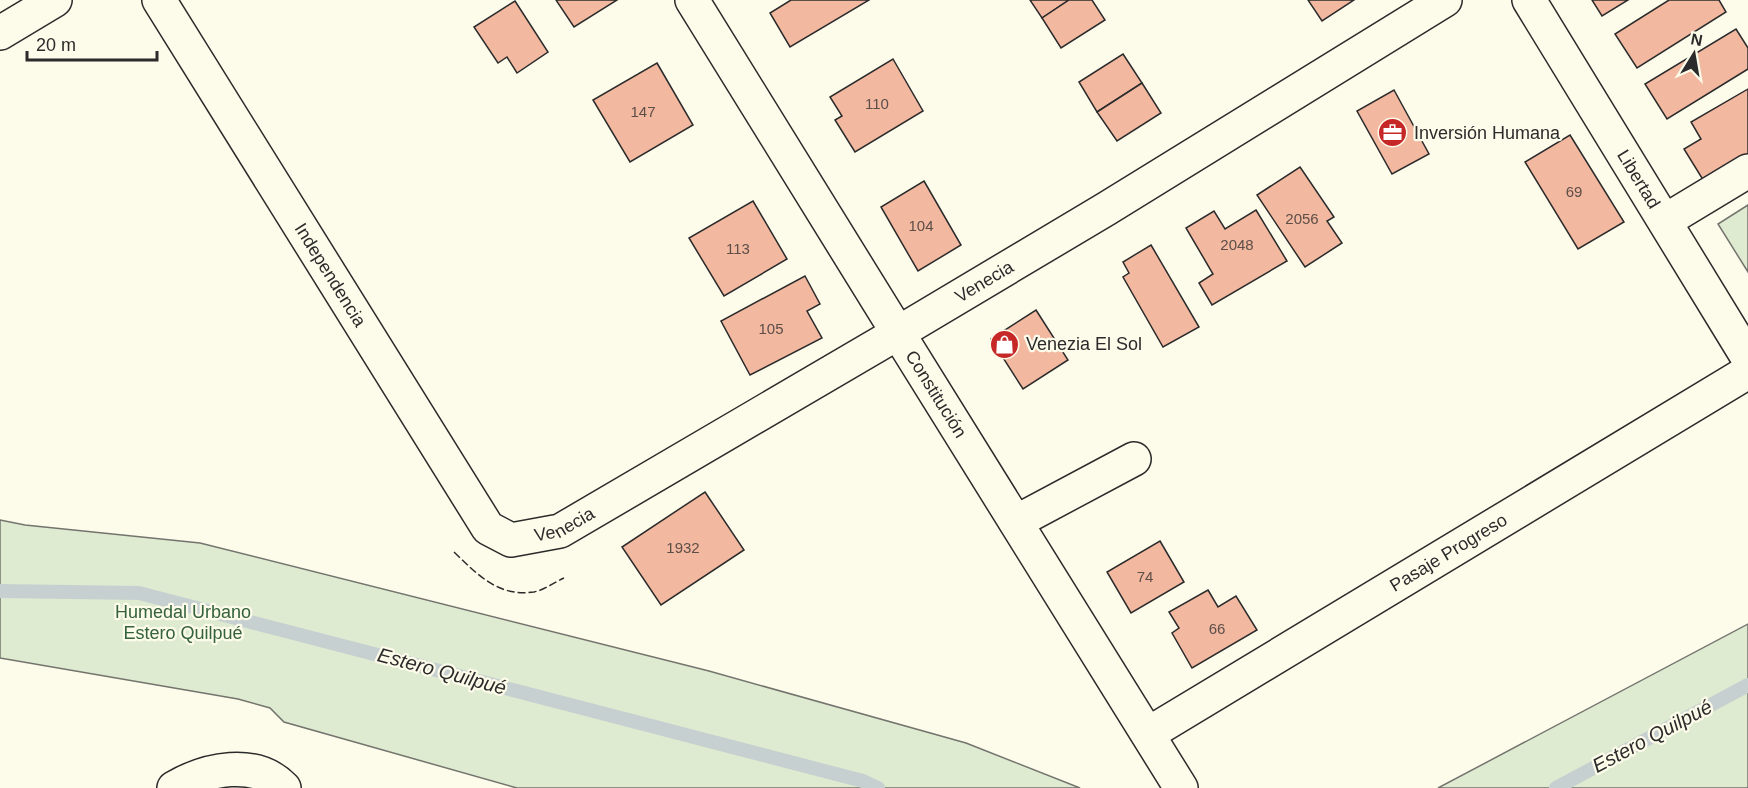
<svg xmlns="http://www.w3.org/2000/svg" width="1748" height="788" viewBox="0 0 1748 788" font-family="Helvetica,sans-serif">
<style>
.green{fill:#deebd1;stroke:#74746e;stroke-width:1.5}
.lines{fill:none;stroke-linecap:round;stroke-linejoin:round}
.stream{stroke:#c7d0d0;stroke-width:14}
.building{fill:#f2b8a0;stroke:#2b2b2b;stroke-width:1.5}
.minor-casing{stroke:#2b2b2b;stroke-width:36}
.tertiary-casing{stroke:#2b2b2b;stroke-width:36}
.minor{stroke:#fdfbea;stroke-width:33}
.tertiary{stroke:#fdfbea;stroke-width:33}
.fence{stroke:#2b2b2b;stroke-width:1.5;stroke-dasharray:8 3;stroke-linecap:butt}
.labels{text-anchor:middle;stroke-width:4.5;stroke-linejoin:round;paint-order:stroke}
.number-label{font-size:15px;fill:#5d4e48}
.poi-label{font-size:18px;fill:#2b2b2b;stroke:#fdfbea;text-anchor:start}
.street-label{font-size:18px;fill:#2b2b2b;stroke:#fdfbea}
.park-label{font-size:18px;fill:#34623c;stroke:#fdfbea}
.water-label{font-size:20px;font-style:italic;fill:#2b2b2b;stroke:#fdfbea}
</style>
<rect width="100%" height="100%" fill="#fdfbea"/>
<g class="green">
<path d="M1748 205V272L1718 224Z"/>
<path d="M0 520 25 525 200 543 709 671 966 743 1080 788H517L284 722 270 708 238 699 0 658Z"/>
<path d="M1748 624V788H1438Z"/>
</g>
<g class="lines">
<g class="stream">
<path d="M0 591 139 593 863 781 878 788"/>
<path d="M1556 788 1748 685"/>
</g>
</g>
<g class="building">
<path d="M556 0H617L574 27Z"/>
<path d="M791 0H869L790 47 770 13Z"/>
<path d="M1030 0H1069L1042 18Z"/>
<path d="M1069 0H1092L1105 20 1061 48 1042 18Z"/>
<path d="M1308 0H1354L1322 21Z"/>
<path d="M1592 0H1628L1602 16Z"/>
<path d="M1669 0H1719L1726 12 1637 68 1615 34Z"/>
<path d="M515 1 548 52 517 73 507 57 498 63 474 27Z"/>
<path d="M1736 29 1748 48V69L1667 119 1645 84Z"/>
<path d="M1123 54 1142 83 1097 112 1079 82Z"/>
<path d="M893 59 923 111 855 152 835 120 842 116 830 97Z"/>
<path d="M657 63 693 125 630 162 593 100Z"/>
<path d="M1142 83 1161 113 1117 141 1097 112Z"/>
<path d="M1748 89V157L1705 183 1684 149 1701 139 1691 122Z"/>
<path d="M1394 90 1429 154 1392 174 1357 111Z"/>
<path d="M1570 135 1624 222 1578 249 1525 162Z"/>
<path d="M1300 167 1334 217 1327 221 1342 243 1305 267 1257 195Z"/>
<path d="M924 181 961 245 918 271 881 207Z"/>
<path d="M753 201 787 259 724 296 689 238Z"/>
<path d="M1256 210 1287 261 1212 305 1199 283 1213 274 1186 228 1214 211 1225 229Z"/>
<path d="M1151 245 1199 327 1163 347 1123 277 1129 273 1123 262Z"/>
<path d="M805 276 820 304 807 311 822 338 750 375 721 321Z"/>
<path d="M1036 310 1068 360 1023 389 991 339Z"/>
<path d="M705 492 744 550 661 605 622 547Z"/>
<path d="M1160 541 1184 582 1131 613 1107 572Z"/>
<path d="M1208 590 1218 607 1236 596 1257 630 1192 668 1172 633 1179 628 1169 612Z"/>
</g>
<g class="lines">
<defs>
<g id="minor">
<path d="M692 0 898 333"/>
<path id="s1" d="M1529 0 1748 358"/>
<path d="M0 33 55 0"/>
<path d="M1665 221 1748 171"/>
<path d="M1016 522 1134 459"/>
<path id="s2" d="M1148 734 1748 372"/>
<path d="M174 788C206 769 255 758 284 788"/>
</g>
<g id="tertiary">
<path id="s3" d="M159 0 488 528 511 540 560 531 898 333 1106 209 1445 0"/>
<path id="s4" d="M898 333 1181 788"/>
</g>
</defs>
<use href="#minor" class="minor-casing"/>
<use href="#tertiary" class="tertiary-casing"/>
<use href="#minor" class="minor"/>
<use href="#tertiary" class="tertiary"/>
<path class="fence" d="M454 552C478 575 498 597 534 592 544 590 555 582 564 578"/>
</g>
<defs>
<symbol id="office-disc" viewBox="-11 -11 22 22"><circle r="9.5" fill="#c62828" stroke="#fdfbea"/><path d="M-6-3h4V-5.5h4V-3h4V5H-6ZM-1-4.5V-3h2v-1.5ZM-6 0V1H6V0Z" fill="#fff"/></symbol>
<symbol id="shop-disc" viewBox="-11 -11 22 22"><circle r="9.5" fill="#c62828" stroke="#fdfbea"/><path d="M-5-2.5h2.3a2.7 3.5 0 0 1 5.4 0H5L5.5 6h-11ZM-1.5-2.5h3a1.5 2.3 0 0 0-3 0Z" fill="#fff"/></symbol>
</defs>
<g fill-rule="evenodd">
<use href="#office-disc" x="1376" y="116" width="33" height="33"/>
<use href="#shop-disc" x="988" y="328" width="33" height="33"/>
</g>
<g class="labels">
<g class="number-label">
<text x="877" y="109">110</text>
<text x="643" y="117">147</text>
<text x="1574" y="197">69</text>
<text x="1302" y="224">2056</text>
<text x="921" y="231">104</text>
<text x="1237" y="250">2048</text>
<text x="738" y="254">113</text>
<text x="771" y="334">105</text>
<text x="683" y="553">1932</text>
<text x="1145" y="582">74</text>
<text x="1217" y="634">66</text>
</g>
<g class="poi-label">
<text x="1414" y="139">Inversión Humana</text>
<text x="1026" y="350">Venezia El Sol</text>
</g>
<g class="street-label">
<text dy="6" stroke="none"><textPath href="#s1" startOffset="210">Libertad</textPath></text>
<text dy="6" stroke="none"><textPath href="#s3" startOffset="324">Independencia</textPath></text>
<text dy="6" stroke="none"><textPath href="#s3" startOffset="1190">Venecia</textPath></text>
<text dy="6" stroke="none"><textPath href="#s4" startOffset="72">Constitución</textPath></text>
<text dy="6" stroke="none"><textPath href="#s3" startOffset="704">Venecia</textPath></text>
<text dy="6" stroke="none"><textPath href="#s2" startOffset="351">Pasaje Progreso</textPath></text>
</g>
<g class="park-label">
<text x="183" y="618">Humedal Urbano<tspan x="183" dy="21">Estero Quilpué</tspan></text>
</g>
<g class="water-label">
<text transform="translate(442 671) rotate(15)" y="7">Estero Quilpué</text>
<text transform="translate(1652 736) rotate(-28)" y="7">Estero Quilpué</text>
</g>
</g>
<g transform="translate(1694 54) rotate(11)" stroke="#fdfbea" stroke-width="4.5" paint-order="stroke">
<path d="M0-4.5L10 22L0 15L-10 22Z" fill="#2b2b2b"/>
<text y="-9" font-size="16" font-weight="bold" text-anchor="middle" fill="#2b2b2b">N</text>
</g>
<path d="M27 51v9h130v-9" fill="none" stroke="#2b2b2b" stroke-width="3"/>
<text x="36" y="51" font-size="18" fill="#2b2b2b" stroke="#fdfbea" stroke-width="4.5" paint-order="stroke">20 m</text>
</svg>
